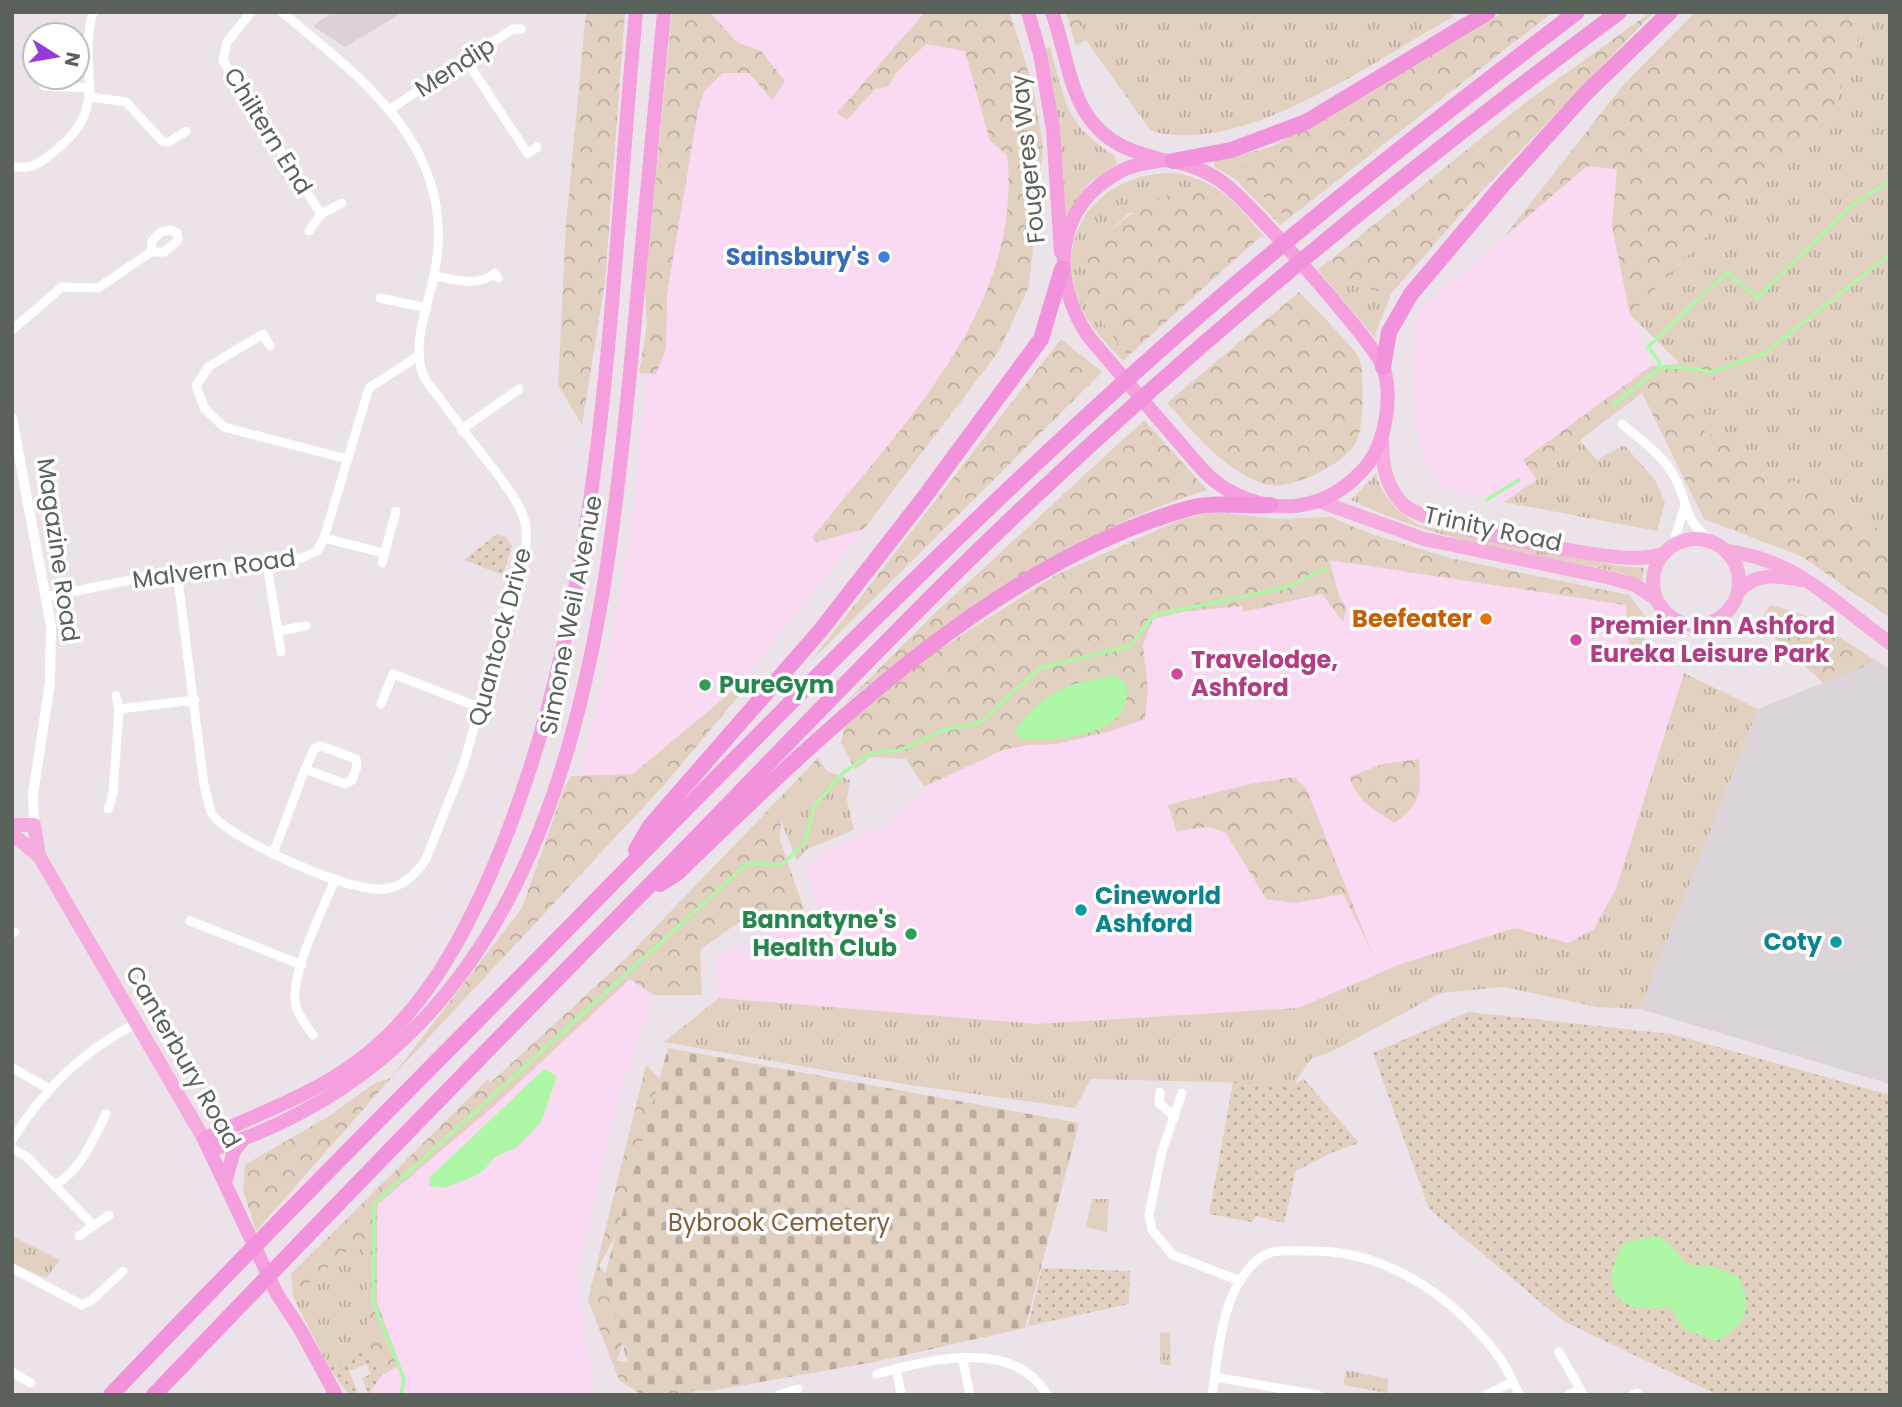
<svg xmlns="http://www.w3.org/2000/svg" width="1902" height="1407" viewBox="0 0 1902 1407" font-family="Poppins,sans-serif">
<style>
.commercial{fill:#fad9f2}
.industrial{fill:#dbd5d9}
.education{fill:#dcd1d9}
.grass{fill:url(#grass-tufts)}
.forest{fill:url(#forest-crowns)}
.cemetery{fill:url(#cemetery-stones)}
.park{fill:url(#park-dots)}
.water{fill:#adf7a7}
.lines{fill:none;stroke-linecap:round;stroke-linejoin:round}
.stream{stroke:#adf7a7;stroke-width:3.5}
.minor{stroke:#fff;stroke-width:9}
.tertiary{stroke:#fff;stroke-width:10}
.primary{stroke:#f7acdf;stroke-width:14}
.trunk{stroke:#f59fde;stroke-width:14}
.motorway{stroke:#f392dc;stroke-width:16}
.shop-dot{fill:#3f7fe0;stroke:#fff;stroke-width:2.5}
.food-dot{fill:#e8710a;stroke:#fff;stroke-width:2.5}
.hotel-dot{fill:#d1479c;stroke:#fff;stroke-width:2.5}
.leisure-dot{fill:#2e9e5b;stroke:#fff;stroke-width:2.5}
.culture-dot{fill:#0f9aa8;stroke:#fff;stroke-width:2.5}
.labels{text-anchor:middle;stroke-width:7;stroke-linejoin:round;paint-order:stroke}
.street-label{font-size:24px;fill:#5b625b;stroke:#fff}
.shop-label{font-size:24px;font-weight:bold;fill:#366cbe;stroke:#fff;text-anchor:end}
.food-label{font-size:24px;font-weight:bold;fill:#c56008;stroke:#fff;text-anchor:end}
.hotel-label{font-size:24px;font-weight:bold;fill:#b23c85;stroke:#fff;text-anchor:start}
.leisure-label{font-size:24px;font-weight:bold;fill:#27864d;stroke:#fff;text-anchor:start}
.culture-label{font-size:24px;font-weight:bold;fill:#0d838f;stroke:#fff;text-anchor:start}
.park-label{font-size:24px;fill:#80603c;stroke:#fff}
</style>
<defs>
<pattern id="grass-tufts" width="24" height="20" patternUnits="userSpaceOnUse" patternTransform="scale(1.75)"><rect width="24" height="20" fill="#e2d1c1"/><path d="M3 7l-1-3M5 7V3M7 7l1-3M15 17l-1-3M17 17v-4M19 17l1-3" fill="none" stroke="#baada0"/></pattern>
<pattern id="forest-crowns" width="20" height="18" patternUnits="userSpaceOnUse" patternTransform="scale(1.75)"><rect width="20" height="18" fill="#e2d1c1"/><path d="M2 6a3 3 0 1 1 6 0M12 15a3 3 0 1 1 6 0" fill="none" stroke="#baada0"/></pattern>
<pattern id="cemetery-stones" width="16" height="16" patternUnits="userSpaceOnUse" patternTransform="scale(1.75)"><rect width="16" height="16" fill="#e2d1c1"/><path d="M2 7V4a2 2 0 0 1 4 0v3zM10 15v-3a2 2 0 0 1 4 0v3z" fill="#baada0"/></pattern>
<pattern id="park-dots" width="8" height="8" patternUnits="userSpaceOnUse" patternTransform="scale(1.75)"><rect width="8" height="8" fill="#e2d1c1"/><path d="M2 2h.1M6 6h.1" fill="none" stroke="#baada0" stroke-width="1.8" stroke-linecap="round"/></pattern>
</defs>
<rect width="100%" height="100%" fill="#ece2e9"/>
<g class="commercial">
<path d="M681 12H987L1029 171 1006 315 890 497 648 797 578 783 604 677 632 531Z"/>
<path d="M1587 166 1617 169 1612 226 1630 315 1651 366 1524 460 1537 480 1504 502 1444 489 1424 464 1412 391 1417 312Z"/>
<path d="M1328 560 1627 605 1629 646 1684 673 1616 889 1594 929 1567 943 1514 928 1401 964 1298 1008 1036 1024 719 998 715 957 815 915 818 910 806 872 818 855 887 823 941 778 1003 750 1029 745 1056 744 1148 690 1143 645 1153 619 1242 597Z"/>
<path d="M630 979 654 995 622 1086 576 1279 595 1395H368L381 1376 399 1365 377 1302V1205L556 1050Z"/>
</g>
<path class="industrial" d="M1877 661 1890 669V1084L1640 1009 1758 709Z"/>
<path class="education" d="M333 12H403L345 47 313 26Z"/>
<g class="grass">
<path d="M1079 12H1451L1453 17C1374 60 1244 157 1151 131L1086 40Z"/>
<path d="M1869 12H1890V577L1692 424 1677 360 1630 315 1836 103Z"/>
<path d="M1050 47C1064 97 1065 126 1114 155L1117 164 1089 183 1065 220 1059 126 1046 48Z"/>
<path d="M1239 155 1248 182 1288 219 1280 225 1235 179 1215 167 1213 160Z"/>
<path d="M1175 173C1221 182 1236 203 1265 238L1260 237 1227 204 1129 213 1086 254V301L1128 356 1123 361C1108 346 1093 330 1083 311 1048 237 1097 172 1175 173Z"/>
<path d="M1318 270 1362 288 1391 294 1374 337Z"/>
<path d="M1580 441 1597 460 1624 445 1656 481 1665 503 1657 531 1504 502 1537 480Z"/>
<path d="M1376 474C1383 499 1397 511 1418 525L1620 566 1644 568 1642 582 1619 572C1526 553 1437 542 1351 500Z"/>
<path d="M1684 673 1758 709 1640 1009 1597 1007 1504 987 1441 993 1329 1053 1312 1058 1294 1084 1091 1079 1075 1108 910 1085 664 1042 719 998 1036 1024 1298 1008 1401 964 1515 928 1568 943 1594 929 1616 889Z"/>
<path d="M827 771 850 780 847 800 854 830 807 849 797 861 781 821Z"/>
<path d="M1092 1199H1109L1107 1232 1086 1227Z"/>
<path d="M12 1236 60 1260 46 1278 12 1263Z"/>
<path d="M364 1238 370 1347 329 1368 293 1296Z"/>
<path d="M1160 1332 1170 1333 1171 1366 1160 1364Z"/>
<path d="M1346 1370 1388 1379 1387 1393 1343 1385Z"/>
</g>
<g class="forest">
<path d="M586 12H625L605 282 582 425 558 385 566 225Z"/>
<path d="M672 12H709L738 43 761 51 785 81 772 100 749 73H723L704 91 698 111 667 294 666 349 656 374 639 373 647 325 645 288Z"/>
<path d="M925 12H1010L1033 88 1043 146 1029 286 999 351 864 529 817 542 812 538C899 428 1024 309 1007 155L990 141 965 51 926 44 896 73 888 87 875 89 847 120 837 113Z"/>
<path d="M1066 12H1079L1086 40 1076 46Z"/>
<path d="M1503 12H1553L1288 219 1248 182 1239 155 1271 147Z"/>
<path d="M1651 12H1654L1473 200 1391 294 1362 288 1318 270 1526 102Z"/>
<path d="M1695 12H1869L1836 103 1630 315 1612 226 1617 169 1587 166 1504 237 1624 84Z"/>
<path d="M1194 188 1227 204 1260 237 1128 356 1086 301V254C1125 217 1140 201 1194 188Z"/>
<path d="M1299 292C1310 304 1357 349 1360 360 1364 377 1364 424 1357 440 1347 464 1289 492 1265 484 1222 469 1196 435 1167 403Z"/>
<path d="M1061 339 1102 372 810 662Z"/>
<path d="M1742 359 1705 383 1692 424 1890 535V618L1801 556 1704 519 1642 393 1589 433 1537 480 1523 460 1651 366Z"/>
<path d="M1144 420 1207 490C1071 532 956 616 845 703L935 613Z"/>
<path d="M1214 512 1278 519 1331 517 1371 534 1450 558 1629 595 1647 618 1644 646H1629L1626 605 1329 560 1339 596 1347 608 1343 622 1322 594 1243 612 1242 606 1182 612 1153 619 1143 645 1148 690 1145 719 1108 732 1056 744 1029 745 1003 750 924 787 906 759 870 757 855 770 841 742 847 721 927 657 1056 575 1182 519Z"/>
<path d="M1770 605 1802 614 1877 661 1823 683 1759 623Z"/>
<path d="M737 687 741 693 665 784 391 1078 256 1231 243 1189 245 1165 332 1114 375 1083 391 1078 522 908 565 786 572 776 633 774Z"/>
<path d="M818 758 827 771 781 821 780 840 804 909 740 921 700 950 702 995H654L630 979 494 1106 377 1205V1302L400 1365 381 1376 370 1347 364 1238 293 1296 291 1274 488 1079 490 1083 623 961Z"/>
<path d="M1419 759C1421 793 1422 802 1395 823 1375 810 1356 802 1350 777L1382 764Z"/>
<path d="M1294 777 1306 788 1372 952 1343 894 1295 903 1266 899 1226 833C1209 824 1195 828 1177 832L1168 805 1250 784Z"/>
<path d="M646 1065 667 1086 641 1189 599 1266 633 1307 617 1361 697 1368 694 1395H642L619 1380 588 1300Z"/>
</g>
<path class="cemetery" d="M668 1048 1079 1123 1025 1328 874 1362 710 1391 634 1388 605 1275Z"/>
<g class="park">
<path d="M497 534 506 537 512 546 503 575 464 560Z"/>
<path d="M1468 1012 1671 1034 1890 1095V1395H1718L1563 1321 1429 1209 1373 1053Z"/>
<path d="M1304 1079 1359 1143 1333 1152 1296 1171 1284 1223 1256 1216 1252 1222 1209 1214 1233 1082 1294 1084Z"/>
<path d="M1042 1268 1130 1271 1129 1304 1028 1326Z"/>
<path d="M370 1347 381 1376 368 1395H365L368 1393 362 1378 371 1374 366 1364 349 1371 359 1395H349L329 1368Z"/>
</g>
<g class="water">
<path d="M1111 675 1126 682C1137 737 1059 741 1021 739L1014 731C1028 714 1047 693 1069 686 1082 681 1097 680 1111 675Z"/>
<path d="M544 1069 557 1076 541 1123 516 1148 495 1157 485 1169 473 1177 444 1188 429 1186 430 1177Z"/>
<path d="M1656 1236 1669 1243 1686 1264 1715 1267 1739 1277C1754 1309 1746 1325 1716 1341L1684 1329 1669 1307C1658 1307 1645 1309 1635 1307 1602 1299 1610 1261 1625 1242Z"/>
</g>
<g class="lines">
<g class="stream">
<path d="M1660 368 1659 361 1648 347 1727 272 1757 298 1855 203 1890 181"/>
<path d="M1613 405 1660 368 1678 367 1712 372 1765 353 1890 254"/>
<path d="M1486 500 1519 480"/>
<path d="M401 1395 404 1379 373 1302 374 1204 748 863 781 865 805 843 814 807 843 773 871 753 901 750 943 730 980 723 1040 668 1130 646 1154 615 1284 588 1327 568"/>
</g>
<g class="minor">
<path d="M251 12 227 42 223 61 321 214"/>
<path d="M466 60 528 154 537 147"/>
<path d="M44 86 90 88"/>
<path d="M91 97 126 102 163 142H169L186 131"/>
<path d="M390 109 513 29H521"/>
<path d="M12 166C29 170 38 165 51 154 114 107 76 73 93 12"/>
<path d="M309 231 321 214 342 203"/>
<path d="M434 276C454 279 478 288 495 273L498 278"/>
<path d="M380 298 427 308"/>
<path d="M12 330 62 287 98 288 151 252H164L178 240 177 233 170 230 161 232 152 241 151 252"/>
<path d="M270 346 263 334 208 367 196 386 205 409 224 427 347 459"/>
<path d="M1622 424C1641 440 1664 456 1675 478 1691 509 1681 518 1713 542"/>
<path d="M461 430 519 389"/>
<path d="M324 538 384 553"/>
<path d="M1673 545 1684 508"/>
<path d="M382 563 396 511"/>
<path d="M267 564 281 652"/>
<path d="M177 572 204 785 211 812 216 819C241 843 349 893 384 889 403 887 416 874 426 859L463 766 525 550C529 526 524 513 511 493 489 461 463 432 441 400 435 392 426 383 423 374 411 344 429 304 434 275 460 150 367 83 282 12"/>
<path d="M46 597 150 576 302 558 317 551 324 538 369 388 420 355"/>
<path d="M278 631 306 626"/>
<path d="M381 704 393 674 481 708"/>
<path d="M119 709 195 700"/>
<path d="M321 746 356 759 357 766 352 780 345 784 305 769 315 748Z"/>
<path d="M108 809 113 794 119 709 116 696"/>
<path d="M273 854 305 769"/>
<path d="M190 921 302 965"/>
<path d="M12 933 15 932"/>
<path d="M313 1035C307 1026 299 1017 296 1006 288 977 324 908 335 879"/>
<path d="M12 1068 48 1088"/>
<path d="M1160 1092 1159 1103 1175 1117"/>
<path d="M1182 1093 1162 1151 1149 1215 1152 1230 1173 1255 1240 1281"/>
<path d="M12 1140C46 1086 82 1052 138 1022"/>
<path d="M12 1148 27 1157 94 1226"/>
<path d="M56 1184C81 1170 93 1139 106 1114"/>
<path d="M79 1236 109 1215"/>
<path d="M12 1268 82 1305 92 1300 123 1271"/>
<path d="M1559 1352 1580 1389"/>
<path d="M962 1357 970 1395"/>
<path d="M896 1368 901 1395"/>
<path d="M12 1372 31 1383"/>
<path d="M877 1374C929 1359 1015 1338 1047 1395"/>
<path d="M1215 1377 1318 1395"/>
<path d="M779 1395 798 1389"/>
<path d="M1212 1395C1219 1352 1220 1297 1253 1264 1269 1247 1285 1251 1307 1251 1386 1249 1453 1296 1499 1357 1507 1368 1513 1383 1520 1395"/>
<path d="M1486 1395 1512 1382"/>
<path d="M1569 1395 1580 1389 1583 1395"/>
<path d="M1633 1395 1637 1393"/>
</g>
<path class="tertiary" d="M12 418 51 626 50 683 33 794 34 825"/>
<g class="primary">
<path d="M1382 436C1382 461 1384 486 1404 505 1426 527 1594 557 1631 558 1642 558 1652 557 1663 554"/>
<path d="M1321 502 1424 539 1611 578 1635 585 1656 599"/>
<circle cx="1696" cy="582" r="43"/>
<path d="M1727 551C1798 560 1835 604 1890 643"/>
<path d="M1739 591C1755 573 1778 575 1800 580"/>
<path d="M12 825H34L39 856"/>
<path d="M12 834 39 856 204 1139"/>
</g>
<g class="trunk">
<path d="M1028 12 1040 54 1053 129 1061 252"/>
<path d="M1052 12C1070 61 1069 118 1120 145 1132 152 1148 155 1162 160"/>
<path d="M1163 160C1185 162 1209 171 1226 185 1251 204 1377 345 1384 369 1393 402 1385 449 1360 473 1322 512 1273 516 1226 489 1206 477 1192 457 1177 440 1147 406 1118 371 1088 336 1050 278 1054 206 1121 171 1133 164 1149 163 1163 160Z"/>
<path d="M211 1150C560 1041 602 664 632 352 642 239 654 126 664 12"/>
<path d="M226 1179 234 1151 242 1141"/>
<path d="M336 1395 300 1329 277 1294 204 1139C263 1111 324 1092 374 1048 434 997 472 920 501 849 608 583 609 294 636 12"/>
</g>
<g class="motorway">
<path d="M1173 161 1231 150 1306 122 1488 12"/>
<path d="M1383 367 1389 332 1411 294 1502 186 1586 93 1670 12"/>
<path d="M636 850 650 826 820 631 923 499 1041 339 1062 269"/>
<path d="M660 884 676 874C819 736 994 562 1190 508 1217 501 1243 507 1270 505"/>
<path d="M111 1395C253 1245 399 1100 544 953 734 760 921 566 1122 384 1267 252 1421 130 1577 12"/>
<path d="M154 1395C313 1229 473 1064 635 900 751 783 864 661 983 546 1182 353 1396 177 1619 12"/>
</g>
</g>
<circle class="shop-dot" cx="884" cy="257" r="7"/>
<circle class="food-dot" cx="1486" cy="619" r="7"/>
<g class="hotel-dot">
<circle cx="1576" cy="640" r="7"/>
<circle cx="1177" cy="674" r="7"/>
</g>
<g class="leisure-dot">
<circle cx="705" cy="685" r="7"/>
<circle cx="911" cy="934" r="7"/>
</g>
<g class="culture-dot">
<circle cx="1081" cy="910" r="7"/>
<circle cx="1836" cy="942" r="7"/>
</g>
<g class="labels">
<g class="street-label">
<text transform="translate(455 67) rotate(-33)" y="8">Mendip</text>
<text transform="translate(268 131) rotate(58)" y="8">Chiltern End</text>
<text transform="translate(1028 159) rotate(-96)" y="8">Fougeres Way</text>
<text transform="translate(1493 529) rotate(12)" y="8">Trinity Road</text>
<text transform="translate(58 550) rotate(82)" y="8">Magazine Road</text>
<text transform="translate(214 569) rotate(-8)" y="8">Malvern Road</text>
<text transform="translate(571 615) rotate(-79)" y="8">Simone Weil Avenue</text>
<text transform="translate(500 637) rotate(-75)" y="8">Quantock Drive</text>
<text transform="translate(183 1057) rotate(60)" y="8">Canterbury Road</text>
</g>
<g class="shop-label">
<text x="870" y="265">Sainsbury's</text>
</g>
<g class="food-label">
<text x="1472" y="627">Beefeater</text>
</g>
<g class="hotel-label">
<text x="1590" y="634">Premier Inn Ashford<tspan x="1590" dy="28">Eureka Leisure Park</tspan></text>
<text x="1191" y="668">Travelodge,<tspan x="1191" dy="28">Ashford</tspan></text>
</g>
<g class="leisure-label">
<text x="719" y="693">PureGym</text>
<text x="897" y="928" text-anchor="end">Bannatyne's<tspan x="897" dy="28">Health Club</tspan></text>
</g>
<g class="culture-label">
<text x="1095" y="904">Cineworld<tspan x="1095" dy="28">Ashford</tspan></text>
<text x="1822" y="950" text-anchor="end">Coty</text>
</g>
<g class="park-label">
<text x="779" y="1231">Bybrook Cemetery</text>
</g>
</g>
<rect width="1902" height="1407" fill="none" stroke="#5b625b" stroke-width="28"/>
<g transform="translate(56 56) rotate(101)"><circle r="33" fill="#ffffff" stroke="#bdc0bd" stroke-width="2"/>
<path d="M0-5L12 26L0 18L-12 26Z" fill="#953bd9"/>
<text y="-10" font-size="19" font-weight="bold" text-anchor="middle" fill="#5b625b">N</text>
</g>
</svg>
